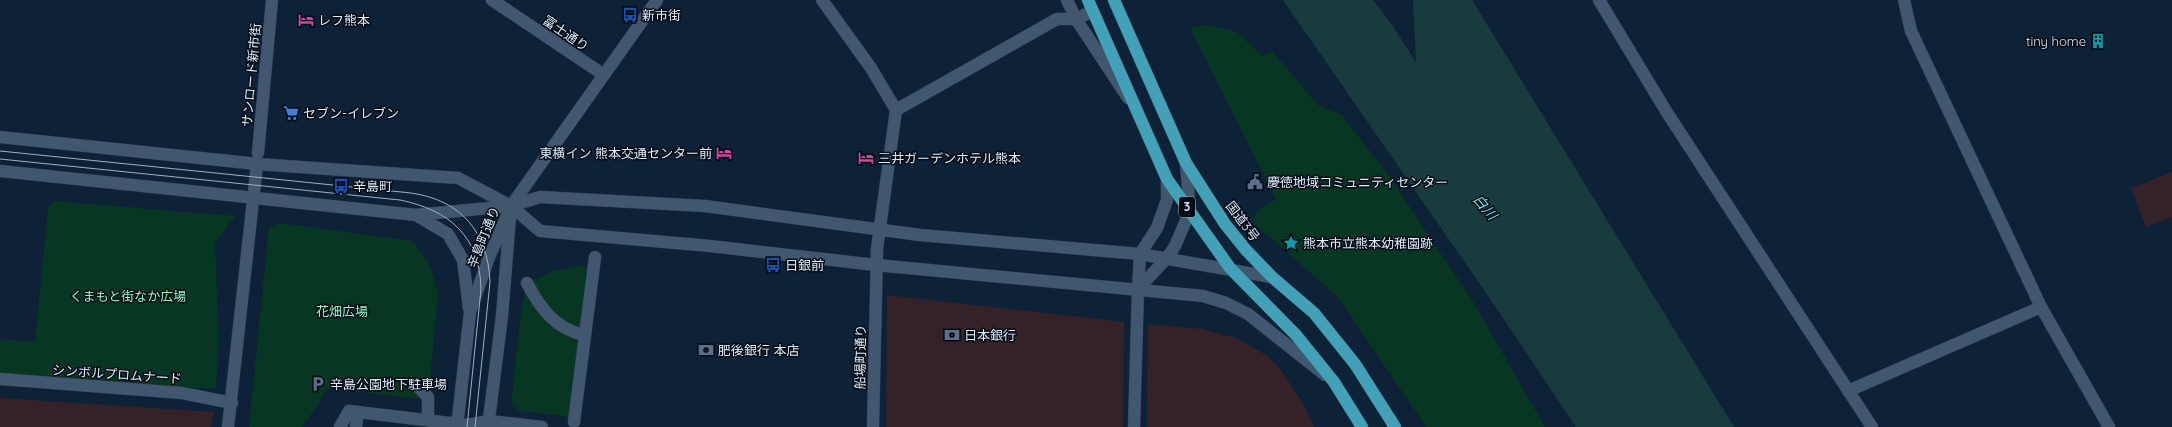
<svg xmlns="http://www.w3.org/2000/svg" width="2172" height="427" viewBox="0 0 2172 427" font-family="Quicksand,'Noto Sans JP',sans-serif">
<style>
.commercial{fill:#352228}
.green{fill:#073623}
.water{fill:#1a3b3d}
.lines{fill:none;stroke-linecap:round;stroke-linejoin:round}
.minor-casing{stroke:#313c4f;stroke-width:13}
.highway-casing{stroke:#313c4f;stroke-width:13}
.minor{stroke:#40576f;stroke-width:12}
.highway{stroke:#42a1b7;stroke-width:12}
.tram{stroke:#9fafc0;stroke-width:1}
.labels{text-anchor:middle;stroke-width:3;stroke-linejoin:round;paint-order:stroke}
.shield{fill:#040b14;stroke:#9da8b6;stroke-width:1}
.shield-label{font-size:12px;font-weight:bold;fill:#deecfb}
.poi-label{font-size:13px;fill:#deecfb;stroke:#040b14;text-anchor:start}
.street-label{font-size:13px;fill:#deecfb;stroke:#040b14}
.park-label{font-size:13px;fill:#8ffcc7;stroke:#040b14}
.water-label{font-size:14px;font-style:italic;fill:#54ecf7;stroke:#040b14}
</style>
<rect width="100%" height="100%" fill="#0d2237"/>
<g class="commercial">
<path d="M2172 172V217L2146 227 2131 188Z"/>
<path d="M887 295 1124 322 1123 427H886Z"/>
<path d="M1148 324 1202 329 1236 338 1268 356 1283 373 1304 405 1314 427H1147Z"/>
<path d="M0 398 214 412 211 427H0Z"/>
</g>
<g class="green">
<path d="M1208 25 1237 32 1263 56 1272 51 1318 105 1342 115 1389 176 1474 303 1545 427H1426L1338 297 1252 221 1258 210 1276 199 1190 28Z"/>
<path d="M55 201 235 216 215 244 219 339 216 389 0 376V339L35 342 48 208Z"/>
<path d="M280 223 412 241 428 261 438 292 429 393 422 399 327 388 320 402 302 427H249L269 227Z"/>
<path d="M579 266 587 267 570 417 520 411 511 405 521 313 527 283 553 271Z"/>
</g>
<path class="water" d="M1283 0H1373L1390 22 1416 62 1413 0H1472L1734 427H1576L1493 303Z"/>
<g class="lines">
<defs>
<g id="minor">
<path d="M492 0 604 75"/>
<path d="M822 0 871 68 896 110 877 249 873 427"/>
<path d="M1067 0 1076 19 1128 98"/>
<path d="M1599 0 1666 111 1872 427"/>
<path d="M1904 0 1911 31 2041 307 2109 427"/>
<path d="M896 110 1057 19H1076L1093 11"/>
<path d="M0 137 257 164 458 178 511 206 540 231 710 246 876 265 1203 296 1226 303 1248 314 1325 375"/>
<path d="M258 153 272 0"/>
<path d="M0 171 416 215 511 206 540 197 705 206 920 235 1140 254 1272 277"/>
<path d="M416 215 448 234 463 260 469 308"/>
<path d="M527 283C540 308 556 330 585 335"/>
<path d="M1138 289 1167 258 1175 246 1190 211 1186 163"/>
<path d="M0 379 182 393 232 403"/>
<path d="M420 389 428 397V420"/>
<path d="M1848 391 2041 307"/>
<path d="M574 422 595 257"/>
<path d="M228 427 257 164"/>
<path d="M340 427 349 411 467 425 489 421 542 427"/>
<path d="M356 427 358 412"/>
<path d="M457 427 470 312 488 260 511 206 657 0"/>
<path d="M488 427 502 316 510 217"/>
<path d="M1134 427 1138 289 1140 254 1157 228 1167 200V179"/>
</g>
<g id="highway">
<path d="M1088 0 1167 179 1230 268 1296 335 1334 382 1362 427"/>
<path d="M1114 0 1186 163 1225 224 1246 250 1272 277 1314 313 1355 364 1395 427"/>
</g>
</defs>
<use href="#minor" class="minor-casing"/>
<use href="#highway" class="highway-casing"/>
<use href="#minor" class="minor"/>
<use href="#highway" class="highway"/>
<g class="tram">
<path d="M0 151 411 193C461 200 488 232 490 282L475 427"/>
<path d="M0 159 400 200C449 210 480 236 481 289L467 427"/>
</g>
</g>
<defs>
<symbol id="bus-bare" viewBox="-9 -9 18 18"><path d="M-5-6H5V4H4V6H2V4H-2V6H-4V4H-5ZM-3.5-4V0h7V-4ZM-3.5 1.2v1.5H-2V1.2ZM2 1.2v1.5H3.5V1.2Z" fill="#1a4fb4" stroke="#040b14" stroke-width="2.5" paint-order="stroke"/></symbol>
<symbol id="hotel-bare" viewBox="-9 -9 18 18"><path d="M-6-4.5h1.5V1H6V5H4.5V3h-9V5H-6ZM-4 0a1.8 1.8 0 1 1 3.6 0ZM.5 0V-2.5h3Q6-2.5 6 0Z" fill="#d1479c" stroke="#040b14" stroke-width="2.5" paint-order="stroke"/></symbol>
<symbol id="building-bare" viewBox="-9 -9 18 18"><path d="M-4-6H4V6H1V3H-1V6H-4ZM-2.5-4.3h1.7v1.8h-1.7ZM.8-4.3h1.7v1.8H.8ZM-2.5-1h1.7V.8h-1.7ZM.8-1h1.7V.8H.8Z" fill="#0f9aa8" stroke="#040b14" stroke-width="2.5" paint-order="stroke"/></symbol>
<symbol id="supermarket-bare" viewBox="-9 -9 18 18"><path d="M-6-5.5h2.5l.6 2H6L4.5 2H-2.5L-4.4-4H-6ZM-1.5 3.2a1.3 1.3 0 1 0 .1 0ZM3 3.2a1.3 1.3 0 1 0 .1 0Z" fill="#3f7fe0" stroke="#040b14" stroke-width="2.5" paint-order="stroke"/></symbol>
<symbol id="civic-bare" viewBox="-9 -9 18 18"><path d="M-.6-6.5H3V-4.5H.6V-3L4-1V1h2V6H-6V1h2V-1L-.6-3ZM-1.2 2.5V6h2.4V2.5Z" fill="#5c6f8a" stroke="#040b14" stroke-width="2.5" paint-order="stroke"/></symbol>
<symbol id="sight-bare" viewBox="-9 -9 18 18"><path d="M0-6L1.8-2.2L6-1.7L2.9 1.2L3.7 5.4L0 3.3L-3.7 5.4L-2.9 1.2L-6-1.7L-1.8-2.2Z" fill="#0f9aa8" stroke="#040b14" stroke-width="2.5" paint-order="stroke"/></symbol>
<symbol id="bank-bare" viewBox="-9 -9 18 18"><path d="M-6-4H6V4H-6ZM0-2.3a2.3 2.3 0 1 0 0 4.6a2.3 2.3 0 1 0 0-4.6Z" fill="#5c6f8a" stroke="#040b14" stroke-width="2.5" paint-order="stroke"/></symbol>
<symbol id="parking-bare" viewBox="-9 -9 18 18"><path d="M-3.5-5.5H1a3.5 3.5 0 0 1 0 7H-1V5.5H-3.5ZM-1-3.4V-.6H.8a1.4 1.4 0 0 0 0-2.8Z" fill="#5c6f8a" stroke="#040b14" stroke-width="2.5" paint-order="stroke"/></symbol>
</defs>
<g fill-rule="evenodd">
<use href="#bus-bare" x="619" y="4" width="22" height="22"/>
<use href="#hotel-bare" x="295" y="9" width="22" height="22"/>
<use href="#building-bare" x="2087" y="30" width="22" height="22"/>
<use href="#supermarket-bare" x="280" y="102" width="22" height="22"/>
<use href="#hotel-bare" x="713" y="142" width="22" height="22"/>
<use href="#hotel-bare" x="855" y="147" width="22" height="22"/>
<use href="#civic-bare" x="1244" y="171" width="22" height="22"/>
<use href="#bus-bare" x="330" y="175" width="22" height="22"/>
<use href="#sight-bare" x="1280" y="232" width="22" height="22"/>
<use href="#bus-bare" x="762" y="254" width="22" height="22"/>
<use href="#bank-bare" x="941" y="324" width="22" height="22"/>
<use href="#bank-bare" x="695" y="339" width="22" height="22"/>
<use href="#parking-bare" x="307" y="373" width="22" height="22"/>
</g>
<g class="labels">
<rect class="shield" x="1179" y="197" width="16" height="20" rx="3"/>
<g class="shield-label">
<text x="1187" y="211">3</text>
</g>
<g class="poi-label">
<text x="642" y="20">新市街</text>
<text x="318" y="25">レフ熊本</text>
<text x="2086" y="46" text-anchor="end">tiny home</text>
<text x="303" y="118">セブン-イレブン</text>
<text x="712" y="158" text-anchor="end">東横イン 熊本交通センター前</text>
<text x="878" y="163">三井ガーデンホテル熊本</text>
<text x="1267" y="187">慶徳地域コミュニティセンター</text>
<text x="353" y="191">辛島町</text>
<text x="1303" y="248">熊本市立熊本幼稚園跡</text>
<text x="785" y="270">日銀前</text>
<text x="964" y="340">日本銀行</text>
<text x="718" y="355">肥後銀行 本店</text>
<text x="330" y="389">辛島公園地下駐車場</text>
</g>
<g class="street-label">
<text transform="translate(566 33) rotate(34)" y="5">富士通り</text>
<text transform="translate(251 75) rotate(-85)" y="5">サンロード新市街</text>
<text transform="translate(1243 221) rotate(53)" y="5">国道3号</text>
<text transform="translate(483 237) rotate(-68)" y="5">辛島町通り</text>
<text transform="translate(860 357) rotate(-89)" y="5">船場町通り</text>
<text transform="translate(117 374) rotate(4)" y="5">シンボルプロムナード</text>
</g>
<g class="park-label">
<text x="128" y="301">くまもと街なか広場</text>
<text x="342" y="316">花畑広場</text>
</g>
<g class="water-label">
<text transform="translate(1485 207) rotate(50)" y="5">白川</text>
</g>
</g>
</svg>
